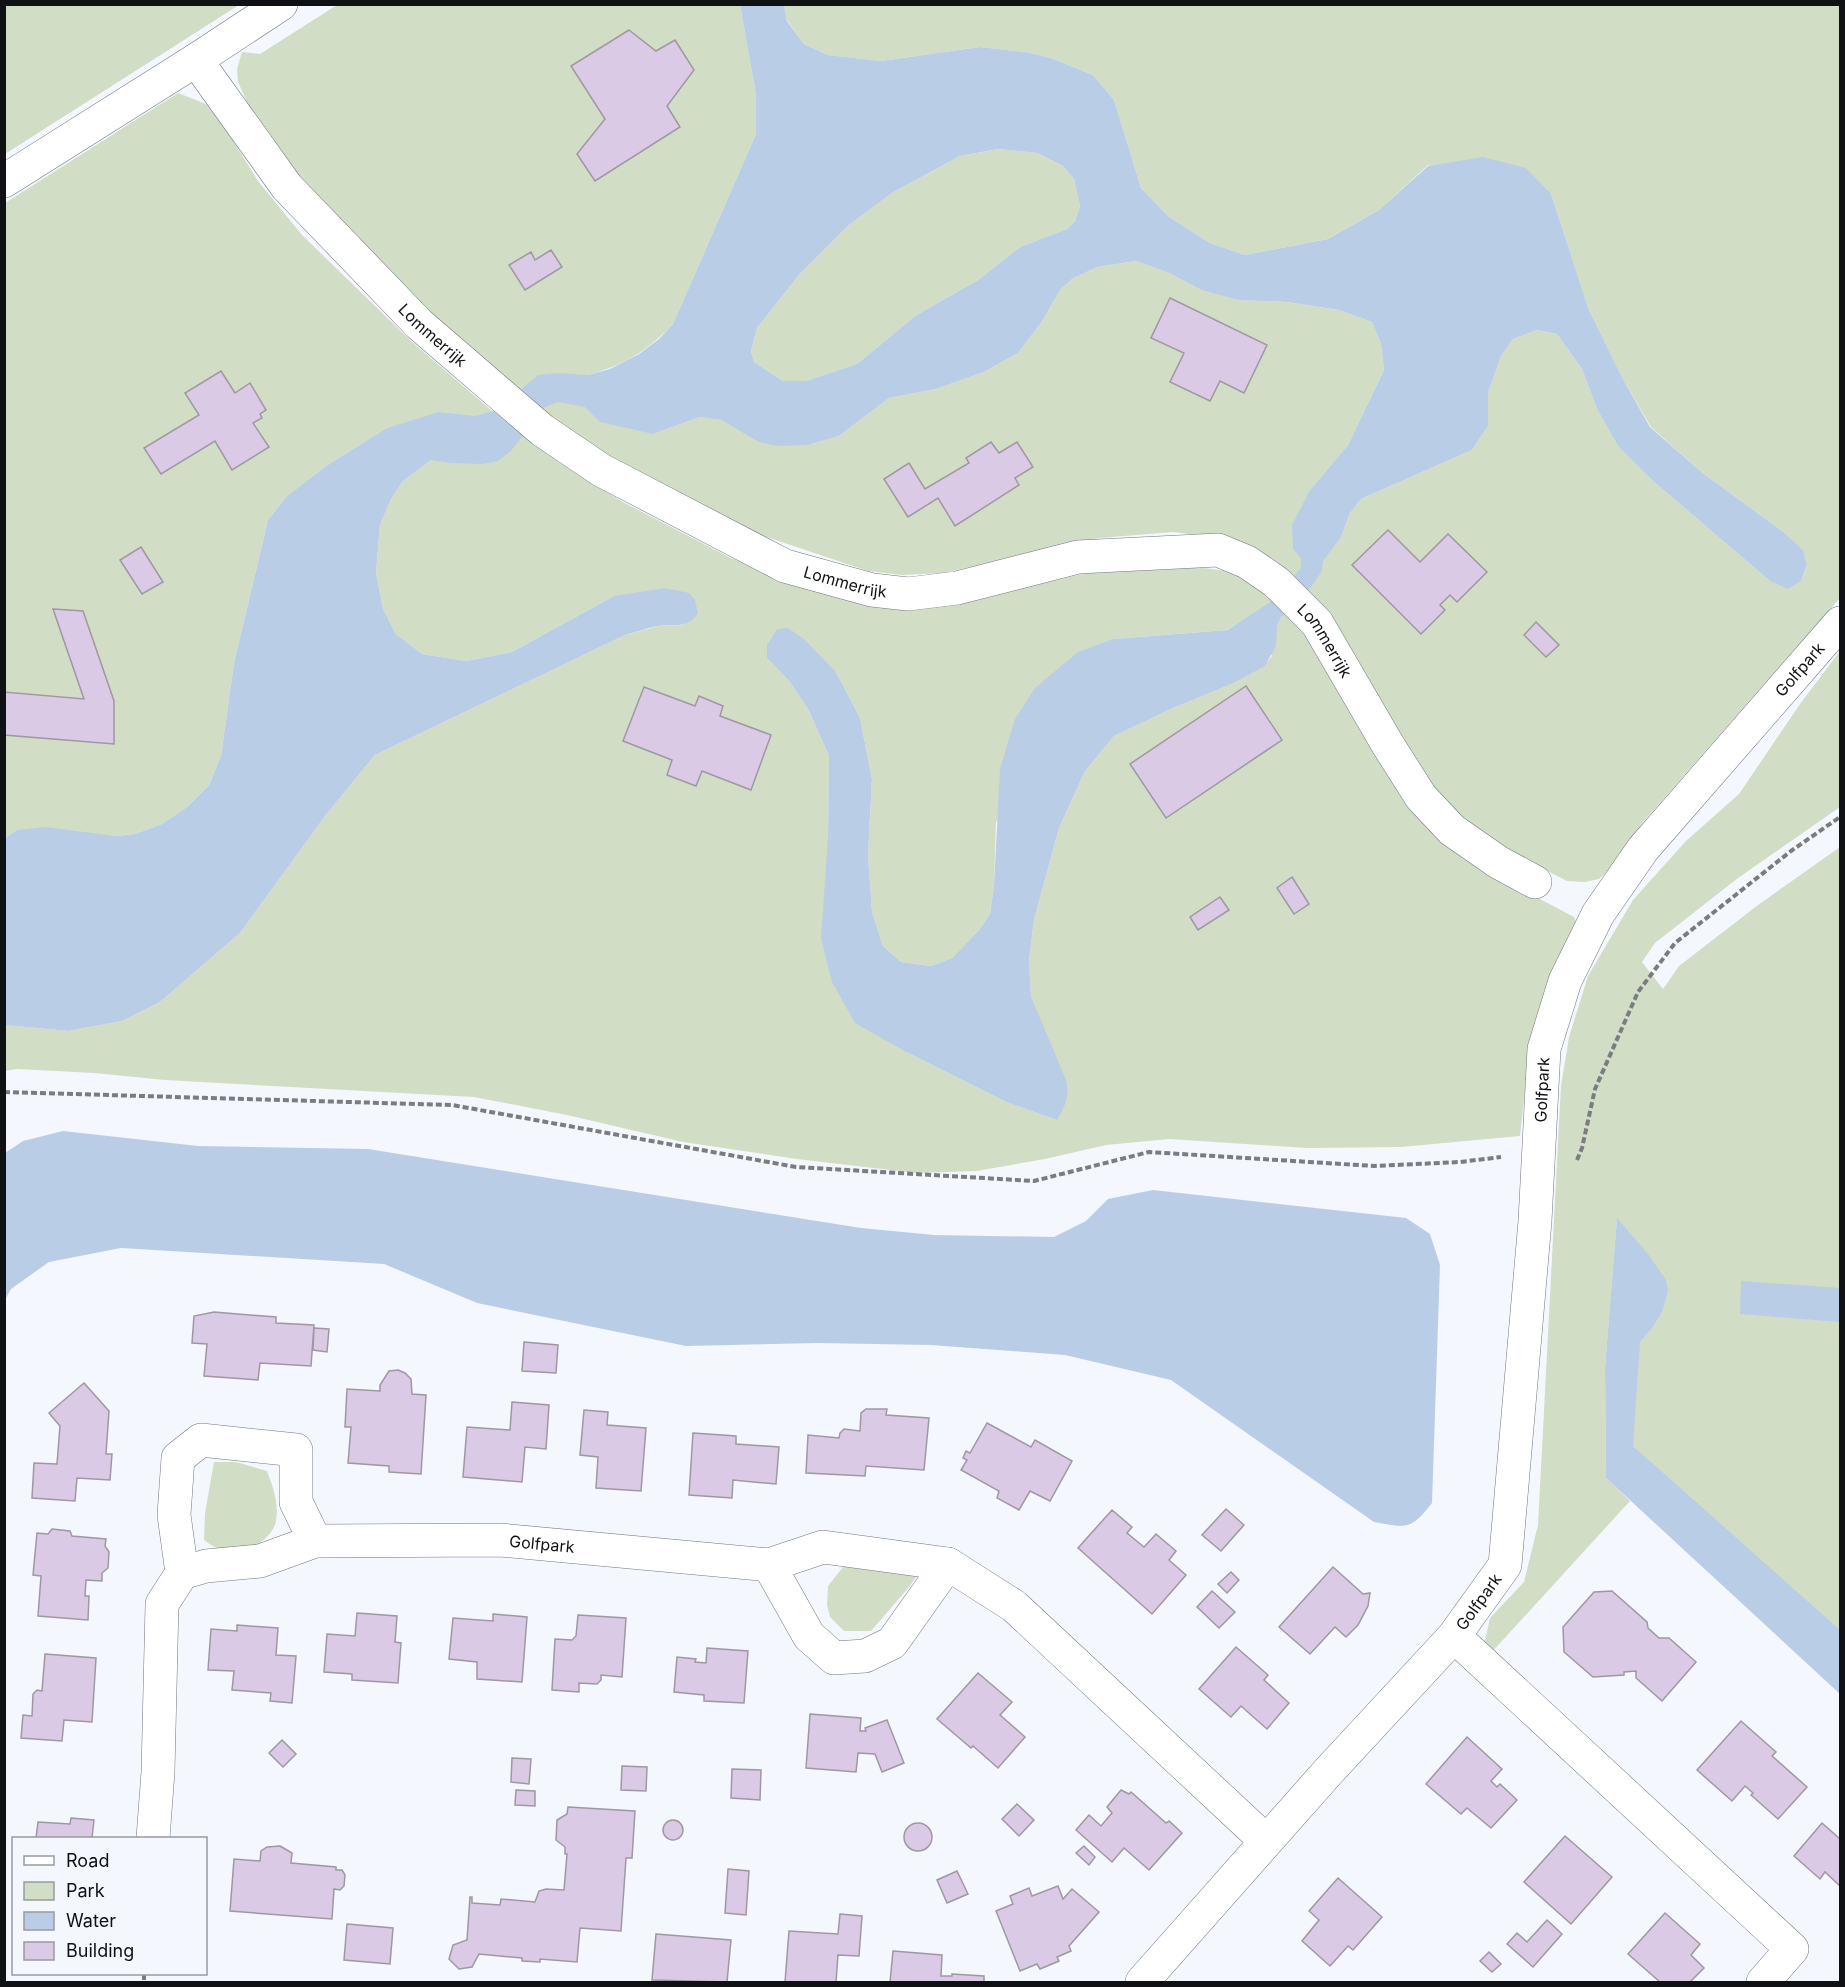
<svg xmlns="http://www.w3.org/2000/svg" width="1845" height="1987" viewBox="0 0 1845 1987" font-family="Inter,sans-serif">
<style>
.green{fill:#d2ddc5;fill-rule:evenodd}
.water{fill:#bacde7;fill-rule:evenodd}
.building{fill:#dbcae6;stroke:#9e98a2;stroke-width:1.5}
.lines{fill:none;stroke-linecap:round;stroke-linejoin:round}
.minor-casing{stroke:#727680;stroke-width:34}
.path{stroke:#7a7c81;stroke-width:4;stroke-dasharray:6 3;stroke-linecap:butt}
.minor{stroke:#fff;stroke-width:33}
.labels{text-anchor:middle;stroke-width:5;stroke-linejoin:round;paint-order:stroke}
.street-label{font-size:16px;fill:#0f1114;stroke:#f4f7fe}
</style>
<rect width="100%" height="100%" fill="#f4f7fe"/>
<g class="green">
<path d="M5 4H239V5L5 154Z"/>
<path d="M337 5H740L756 95V134L673 324C649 350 622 366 588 375L653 434 700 417 721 420 739 430 808 445 839 436 889 398 936 389 984 372 1018 353 1041 323 1060 290 1072 279 1097 267 1136 261 1169 273 1201 290 1237 300 1287 302 1339 310 1372 322 1381 344 1384 370 1348 445 1310 490 1341 537 1350 513 1361 499 1472 450 1488 426V393L1501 356 1513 339 1537 330 1557 334 1582 369 1597 409 1620 447 1653 481 1770 581H1801L1807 566 1803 551 1782 531 1704 474 1651 427 1623 379 1589 310 1551 194 1428 165 1379 210 1328 239 1245 255 1210 243 1169 217 1141 188 1114 100 1093 75 1051 58 1026 52 980 47 881 61 828 55 804 44 787 20 784 5H1840V598L1643 822 1610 869 1599 879 1585 882 1567 881 1518 856 1470 826 1419 771 1373 688 1220 538 1173 532 1100 538 943 573 902 575 868 571 743 529 637 474 571 434 498 378 331 218 265 134 248 104 238 82 237 69 242 52 260 54Z"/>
<path d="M178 93 206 104 222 123 258 181 302 235 411 341 491 410 560 463 623 502 731 558 834 593 984 597 1104 569 1173 564 1242 573 1279 602 1319 651 1396 787 1424 825 1455 849 1504 880 1574 917 1579 929 1537 1027 1526 1081 1520 1136 1401 1147 1308 1148 1169 1139 1106 1145 1045 1159 977 1171 916 1173 797 1159 683 1142 567 1115 474 1097 165 1080 94 1073 17 1069 5 1071V1025L68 1031 122 1021 160 1002 240 933 325 816 375 755 625 635 658 626 684 625 614 596 512 652 466 661 422 654 396 634 383 609 376 573 380 525 391 499 403 481 431 460 385 429 326 466 287 496 268 520 234 663 221 756 209 785 187 807 162 824 135 834 115 836 17 830 5 838V203ZM1245 619 1272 656 1264 666 1234 683 1171 709 1114 736 1085 771 1059 828 1034 920 1029 960 1031 996 1067 1085 1057 1120 1006 1102 908 1053 828 837 829 756 809 711 790 682 767 658 836 672 860 718 872 779 868 855 872 912 883 946 901 962 931 966 952 958 979 930 990 914 994 885 996 822 1113 639 1226 630Z"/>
<path d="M998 149 1037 153 1063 166 1074 179 1080 206 1075 221 1067 229 1020 247 978 280 915 316 857 364 806 381H783L754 362 751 351 757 328 798 276 849 225 892 193 960 156Z"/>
<path d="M1840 651V807L1738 878 1655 943 1642 962 1663 989 1679 966 1758 905 1840 847V1640L1633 1446 1617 1219 1605 1367 1606 1478 1630 1501 1491 1653 1485 1641 1490 1618 1524 1582 1538 1525 1561 1086 1569 1037 1588 976 1633 900 1686 841 1739 794 1800 704Z"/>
<path d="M214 1462H236L267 1471C273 1487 279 1503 276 1521 273 1537 250 1553 234 1552 222 1552 213 1547 204 1540L205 1513Z"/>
<path d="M847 1562 921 1570 909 1587 871 1631H844L830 1617 827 1605 828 1586Z"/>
</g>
<g class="water">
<path d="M740 5H784L787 21 804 44 828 55 881 61 980 47 1026 52 1051 58 1093 75 1114 100 1141 188 1169 217 1210 243 1245 255 1328 239 1379 210 1428 166 1483 157 1526 168 1551 194 1589 310 1623 379 1650 427 1704 474 1782 531 1803 550 1807 565 1801 581 1788 589 1770 581 1653 481 1619 447 1597 409 1582 369 1557 334 1537 330 1513 339 1501 356 1488 393V426L1472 450 1361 499 1350 513 1341 537 1323 561 1322 571 1311 587 1281 617 1277 625 1276 646 1265 666 1234 683 1171 709 1114 736 1085 771 1059 828 1034 920 1029 960 1031 996 1066 1080C1070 1095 1065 1107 1057 1120L1006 1102 908 1053 855 1023 832 982 821 938 828 837 829 756 809 711 790 682 767 658V645L777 629 788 628 804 639 836 672 860 718 872 779 868 855 872 912 883 946 901 962 931 966 952 958 979 930 990 914 994 885 1000 769 1015 719 1035 688 1078 652 1113 639 1227 630 1269 603 1301 568V558L1293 549 1292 525 1310 490 1348 445 1384 370 1381 344 1372 322 1339 310 1287 302 1237 300 1201 290 1169 273 1136 261 1097 267 1072 279 1060 290 1041 323 1018 353 984 372 936 389 889 398 839 436 808 445 778 446 759 442 721 420 700 417 653 434 600 422 585 407 558 402 545 407 511 451 498 461 482 464 451 463 431 460 403 481 391 499 380 525 376 573 383 609 396 634 422 654 466 661 512 652 614 596 665 588 689 593 695 600 698 613C688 629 675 624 658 626 647 628 636 632 625 635L375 755 325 816 240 933 160 1002 122 1021 68 1031 5 1025V838L17 830 46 827 115 836 135 834 162 824 187 807 209 785 221 756 234 663 268 520 287 496 326 466 385 429 438 412 475 416 497 410 538 375 558 373 588 375 610 369 639 354 659 339 673 324 756 134V95ZM998 149 1037 153 1063 166 1074 179 1080 206 1075 221 1067 229 1020 247 978 280 915 316 857 364 806 381H783L754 362 751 351 757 328 798 276 849 225 892 193 960 156Z"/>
<path d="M63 1131 198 1146 368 1149 861 1228 934 1235 1054 1237 1086 1221 1108 1199 1153 1190 1406 1218 1430 1234 1440 1265 1432 1503C1411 1530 1407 1528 1374 1522L1171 1380 1065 1355 931 1345 817 1343 686 1346 477 1303 384 1264 121 1248 49 1262 11 1289 5 1300V1153L23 1141Z"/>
<path d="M1617 1218 1648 1254 1666 1280 1668 1291 1662 1312 1652 1328 1640 1342 1633 1446 1840 1630V1694L1606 1478 1605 1367Z"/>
<path d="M1741 1281 1840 1288V1322L1740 1314Z"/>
</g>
<g class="building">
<path d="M629 30 656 51 675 40 694 70 667 106 680 127 595 181 577 154 605 119 571 66Z"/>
<path d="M551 250 562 267 525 290 509 265 531 252 535 260Z"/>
<path d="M1170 298 1267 345 1244 393 1220 381 1210 401 1170 382 1184 353 1151 338Z"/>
<path d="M221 371 235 393 250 383 266 410 260 414 262 418 253 423 269 447 232 470 215 441 161 474 144 448 199 415 185 393Z"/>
<path d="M991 442 999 453 1017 442 1033 467 1015 478 1019 485 955 526 938 498 908 517 884 479 909 463 925 489 969 463 966 458Z"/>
<path d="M1388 530 1420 562 1448 534 1487 572 1457 602 1450 595 1440 605 1445 610 1421 634 1352 565Z"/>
<path d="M141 547 163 582 142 594 120 560Z"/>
<path d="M53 609 83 611 114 701V744L4 735V692L84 699Z"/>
<path d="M1536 622 1559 645 1546 657 1524 635Z"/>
<path d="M1246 686 1282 740 1166 818 1130 764Z"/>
<path d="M644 687 695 706 699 696 723 706 720 716 771 735 751 790 702 771 696 786 667 775 672 760 623 741Z"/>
<path d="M1292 877 1309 904 1294 914 1277 888Z"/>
<path d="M1220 897 1229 910 1198 930 1190 917Z"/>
<path d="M214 1312 276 1317V1323L314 1325 311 1366 260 1363 258 1380 204 1376 207 1344 192 1343 194 1316Z"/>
<path d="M314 1328 329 1329 327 1352 313 1350Z"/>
<path d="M524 1342 558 1345 556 1373 522 1371Z"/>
<path d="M398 1370 405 1373 411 1379 412 1394 426 1395 421 1474 389 1472V1466L348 1463 351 1427H345L347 1389 380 1391V1385L389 1371Z"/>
<path d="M84 1383 109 1411 106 1454H112L110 1480 77 1478 75 1501 32 1498 34 1463 57 1464 60 1426 49 1413Z"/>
<path d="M512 1402 549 1405 546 1449 525 1447 522 1482 463 1477 467 1427 510 1430Z"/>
<path d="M866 1409H887L886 1415 929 1418 924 1470 866 1466 865 1476 806 1473 808 1435 839 1438 840 1433 844 1429 860 1431 861 1413Z"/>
<path d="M584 1410 608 1412 607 1425 646 1428 641 1491 596 1488 598 1457 580 1455Z"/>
<path d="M987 1423 1031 1447 1035 1440 1072 1461 1050 1501 1030 1491 1019 1510 997 1498 999 1491 961 1470 967 1460 963 1458 966 1451 970 1453Z"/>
<path d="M693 1433 736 1436V1444L779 1447 776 1484 733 1480 732 1498 689 1495Z"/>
<path d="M1226 1509 1244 1525 1221 1551 1202 1535Z"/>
<path d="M1112 1510 1132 1527 1127 1533 1144 1547 1156 1534 1176 1551 1169 1560 1186 1575 1152 1614 1078 1548Z"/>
<path d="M52 1529 70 1531 72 1536 106 1539 105 1546 109 1552 108 1568 102 1573V1581L86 1580 85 1596H89L88 1620 38 1616 41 1576 33 1575 37 1533 48 1534Z"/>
<path d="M1333 1567 1363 1594 1370 1593 1368 1606 1358 1625 1346 1637 1335 1627 1310 1654 1279 1627Z"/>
<path d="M1231 1572 1239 1580 1227 1593 1218 1584Z"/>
<path d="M1212 1591 1235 1612 1219 1628 1197 1607Z"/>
<path d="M1612 1591 1647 1622 1648 1628 1659 1638H1669L1696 1662 1662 1701 1636 1678V1671L1624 1672V1675L1593 1677 1564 1652 1563 1627 1594 1592Z"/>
<path d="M357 1613 397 1616 395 1642 401 1643 398 1683 352 1680V1674L324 1672 327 1634 355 1636Z"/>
<path d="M493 1614 527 1617 522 1682 477 1679V1662L449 1659 453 1618 493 1621Z"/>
<path d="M578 1615 626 1618 622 1677 601 1675V1680L597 1684 579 1683V1692L552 1690 555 1639 572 1640 576 1636Z"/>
<path d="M237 1625 278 1628 276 1655 296 1656 292 1703 270 1701 271 1693 232 1690 234 1671 208 1670 211 1629 237 1631Z"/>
<path d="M1236 1647 1268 1675 1264 1680 1289 1703 1267 1729 1241 1706 1231 1717 1199 1689Z"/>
<path d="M707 1648 748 1651 744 1703 704 1701V1695L674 1692 677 1657 696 1659 695 1662 706 1663Z"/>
<path d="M45 1654 96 1658 92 1722 64 1720 62 1741 21 1738 23 1715 32 1716 33 1694 37 1690 42 1691Z"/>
<path d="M978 1673 1012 1702 1000 1715 1025 1737 998 1768 973 1746 971 1748 937 1719Z"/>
<path d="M810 1714 861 1718 860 1731H866L865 1728 887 1720 904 1763 882 1772 875 1754 858 1753 856 1772 806 1768Z"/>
<path d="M1741 1721 1776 1752 1772 1756 1807 1787 1778 1819 1751 1795 1753 1793 1745 1786 1732 1801 1697 1770Z"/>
<path d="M1467 1737 1502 1769 1491 1781 1497 1787 1500 1784 1517 1800 1491 1828 1467 1808 1461 1814 1426 1784Z"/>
<path d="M282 1740 296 1754 283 1767 269 1753Z"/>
<path d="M512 1758 531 1759 529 1784 511 1782Z"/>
<path d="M622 1766 647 1767 646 1791 621 1790Z"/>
<path d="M732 1769 761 1770 760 1800 731 1798Z"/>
<path d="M516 1790 535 1791V1806L515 1805Z"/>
<path d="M1121 1790 1129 1794 1131 1792 1166 1823 1169 1821 1182 1833 1149 1870 1124 1848 1112 1862 1076 1830 1089 1815 1101 1826 1112 1813 1107 1807Z"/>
<path d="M1017 1804 1034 1820 1019 1836 1002 1819Z"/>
<path d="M568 1807 635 1811 632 1858H626L621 1931 580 1928 577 1962 540 1959V1962L522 1961V1958L479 1954 472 1967 459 1969 449 1959 453 1945 467 1940 470 1897H472V1903L500 1905 501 1899 535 1902 539 1891 546 1889 564 1890 567 1854H565V1847L556 1840 557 1820 567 1814Z"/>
<path d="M71 1818 94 1820 92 1838H36L38 1822 70 1824Z"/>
<circle cx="673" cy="1830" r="10"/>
<circle cx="918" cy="1837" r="14"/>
<path d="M1822 1823 1840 1839V1886L1825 1872 1820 1879 1794 1856Z"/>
<path d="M1565 1836 1612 1877 1571 1924 1524 1882Z"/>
<path d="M280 1846 292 1853 291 1863 336 1867V1870H342L345 1875 344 1886 340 1890 334 1889 332 1919 230 1911 234 1859 260 1861 261 1851 267 1847Z"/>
<path d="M1084 1846 1095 1857 1089 1865 1076 1853Z"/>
<path d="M728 1869 749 1871 746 1915 725 1913Z"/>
<path d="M957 1871 968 1894 947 1903 937 1880Z"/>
<path d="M1338 1878 1382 1917 1353 1950 1348 1946 1330 1966 1302 1941 1319 1920 1309 1911Z"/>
<path d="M1058 1886 1063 1899 1072 1889 1099 1912 1069 1946 1071 1951 1057 1957 1059 1961 1040 1969 1037 1964 1020 1971 996 1911 1013 1904 1010 1896 1029 1888 1032 1896Z"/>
<path d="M1665 1913 1700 1944 1691 1955 1704 1968 1690 1982H1660L1628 1954Z"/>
<path d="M840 1914 862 1916 859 1956 838 1955 836 1982H785L789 1931 838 1934Z"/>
<path d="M1547 1920 1562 1934 1533 1967 1507 1944 1517 1933 1527 1942Z"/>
<path d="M347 1924 393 1928 390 1964 344 1960Z"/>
<path d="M656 1934 731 1940 727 1982 652 1980Z"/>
<path d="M893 1951 942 1955 941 1976H952V1974L984 1976V1982H890Z"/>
<path d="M1489 1952 1501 1964 1492 1972 1480 1961Z"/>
</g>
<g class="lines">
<defs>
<g id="minor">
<path d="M196 60 281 4"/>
<path id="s1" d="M4 181 196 60 287 187 419 324 542 430 601 470 785 566 872 590 908 594 957 588 1078 557 1218 550 1247 562 1276 582 1317 623 1388 745 1421 797 1452 830 1498 862 1535 882"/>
<path d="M769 1565 809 1636 834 1658 865 1656 892 1643 948 1564"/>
<path d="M182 1573 174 1515 178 1458 201 1440 296 1450V1502L315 1541"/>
<path d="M1454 1636 1792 1949 1763 1982"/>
<path id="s2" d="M153 1838 158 1772 162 1604 182 1573 206 1566 260 1561 315 1541 500 1540 769 1565 823 1547 948 1564 1014 1606 1266 1841"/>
<path id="s3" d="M1142 1982 1327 1773 1454 1636 1505 1565 1535 1221 1544 1049 1565 981 1598 914 1643 849 1840 623"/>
</g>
</defs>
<use href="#minor" class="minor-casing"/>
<g class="path">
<path d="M4 1092 452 1105 796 1167 1034 1181 1149 1152 1374 1166 1460 1162 1501 1157"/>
<path d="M1577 1160 1582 1148 1595 1089 1638 992 1675 943 1791 851 1840 817"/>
<path d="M144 1974V1982"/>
</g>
<use href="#minor" class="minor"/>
</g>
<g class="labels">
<g class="street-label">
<text dy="6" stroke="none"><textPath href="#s1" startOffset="591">Lommerrijk</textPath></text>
<text dy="6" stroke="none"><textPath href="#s1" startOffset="1077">Lommerrijk</textPath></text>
<text dy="6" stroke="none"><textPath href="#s1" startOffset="1599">Lommerrijk</textPath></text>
<text dy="6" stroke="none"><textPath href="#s3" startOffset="1534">Golfpark</textPath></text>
<text dy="6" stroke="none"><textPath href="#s3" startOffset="1030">Golfpark</textPath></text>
<text dy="6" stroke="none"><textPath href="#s2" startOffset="636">Golfpark</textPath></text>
<text dy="6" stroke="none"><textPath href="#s3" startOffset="508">Golfpark</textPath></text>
</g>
</g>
<rect width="1845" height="1987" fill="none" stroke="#0f1114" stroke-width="12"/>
<rect x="12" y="1837" width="195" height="138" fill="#f4f7fe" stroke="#989ba0" stroke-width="1.5"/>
<rect x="24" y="1856" width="30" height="9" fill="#ffffff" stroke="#989ba0" stroke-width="1.5"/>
<text x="66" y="1867" font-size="18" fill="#0f1114">Road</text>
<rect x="24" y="1882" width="30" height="18" fill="#d2ddc5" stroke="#989ba0" stroke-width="1.5"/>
<text x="66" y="1897" font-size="18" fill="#0f1114">Park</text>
<rect x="24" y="1912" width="30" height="18" fill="#bacde7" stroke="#989ba0" stroke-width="1.5"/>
<text x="66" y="1927" font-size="18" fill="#0f1114">Water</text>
<rect x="24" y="1942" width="30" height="18" fill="#dbcae6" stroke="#989ba0" stroke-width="1.5"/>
<text x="66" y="1957" font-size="18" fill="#0f1114">Building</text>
</svg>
